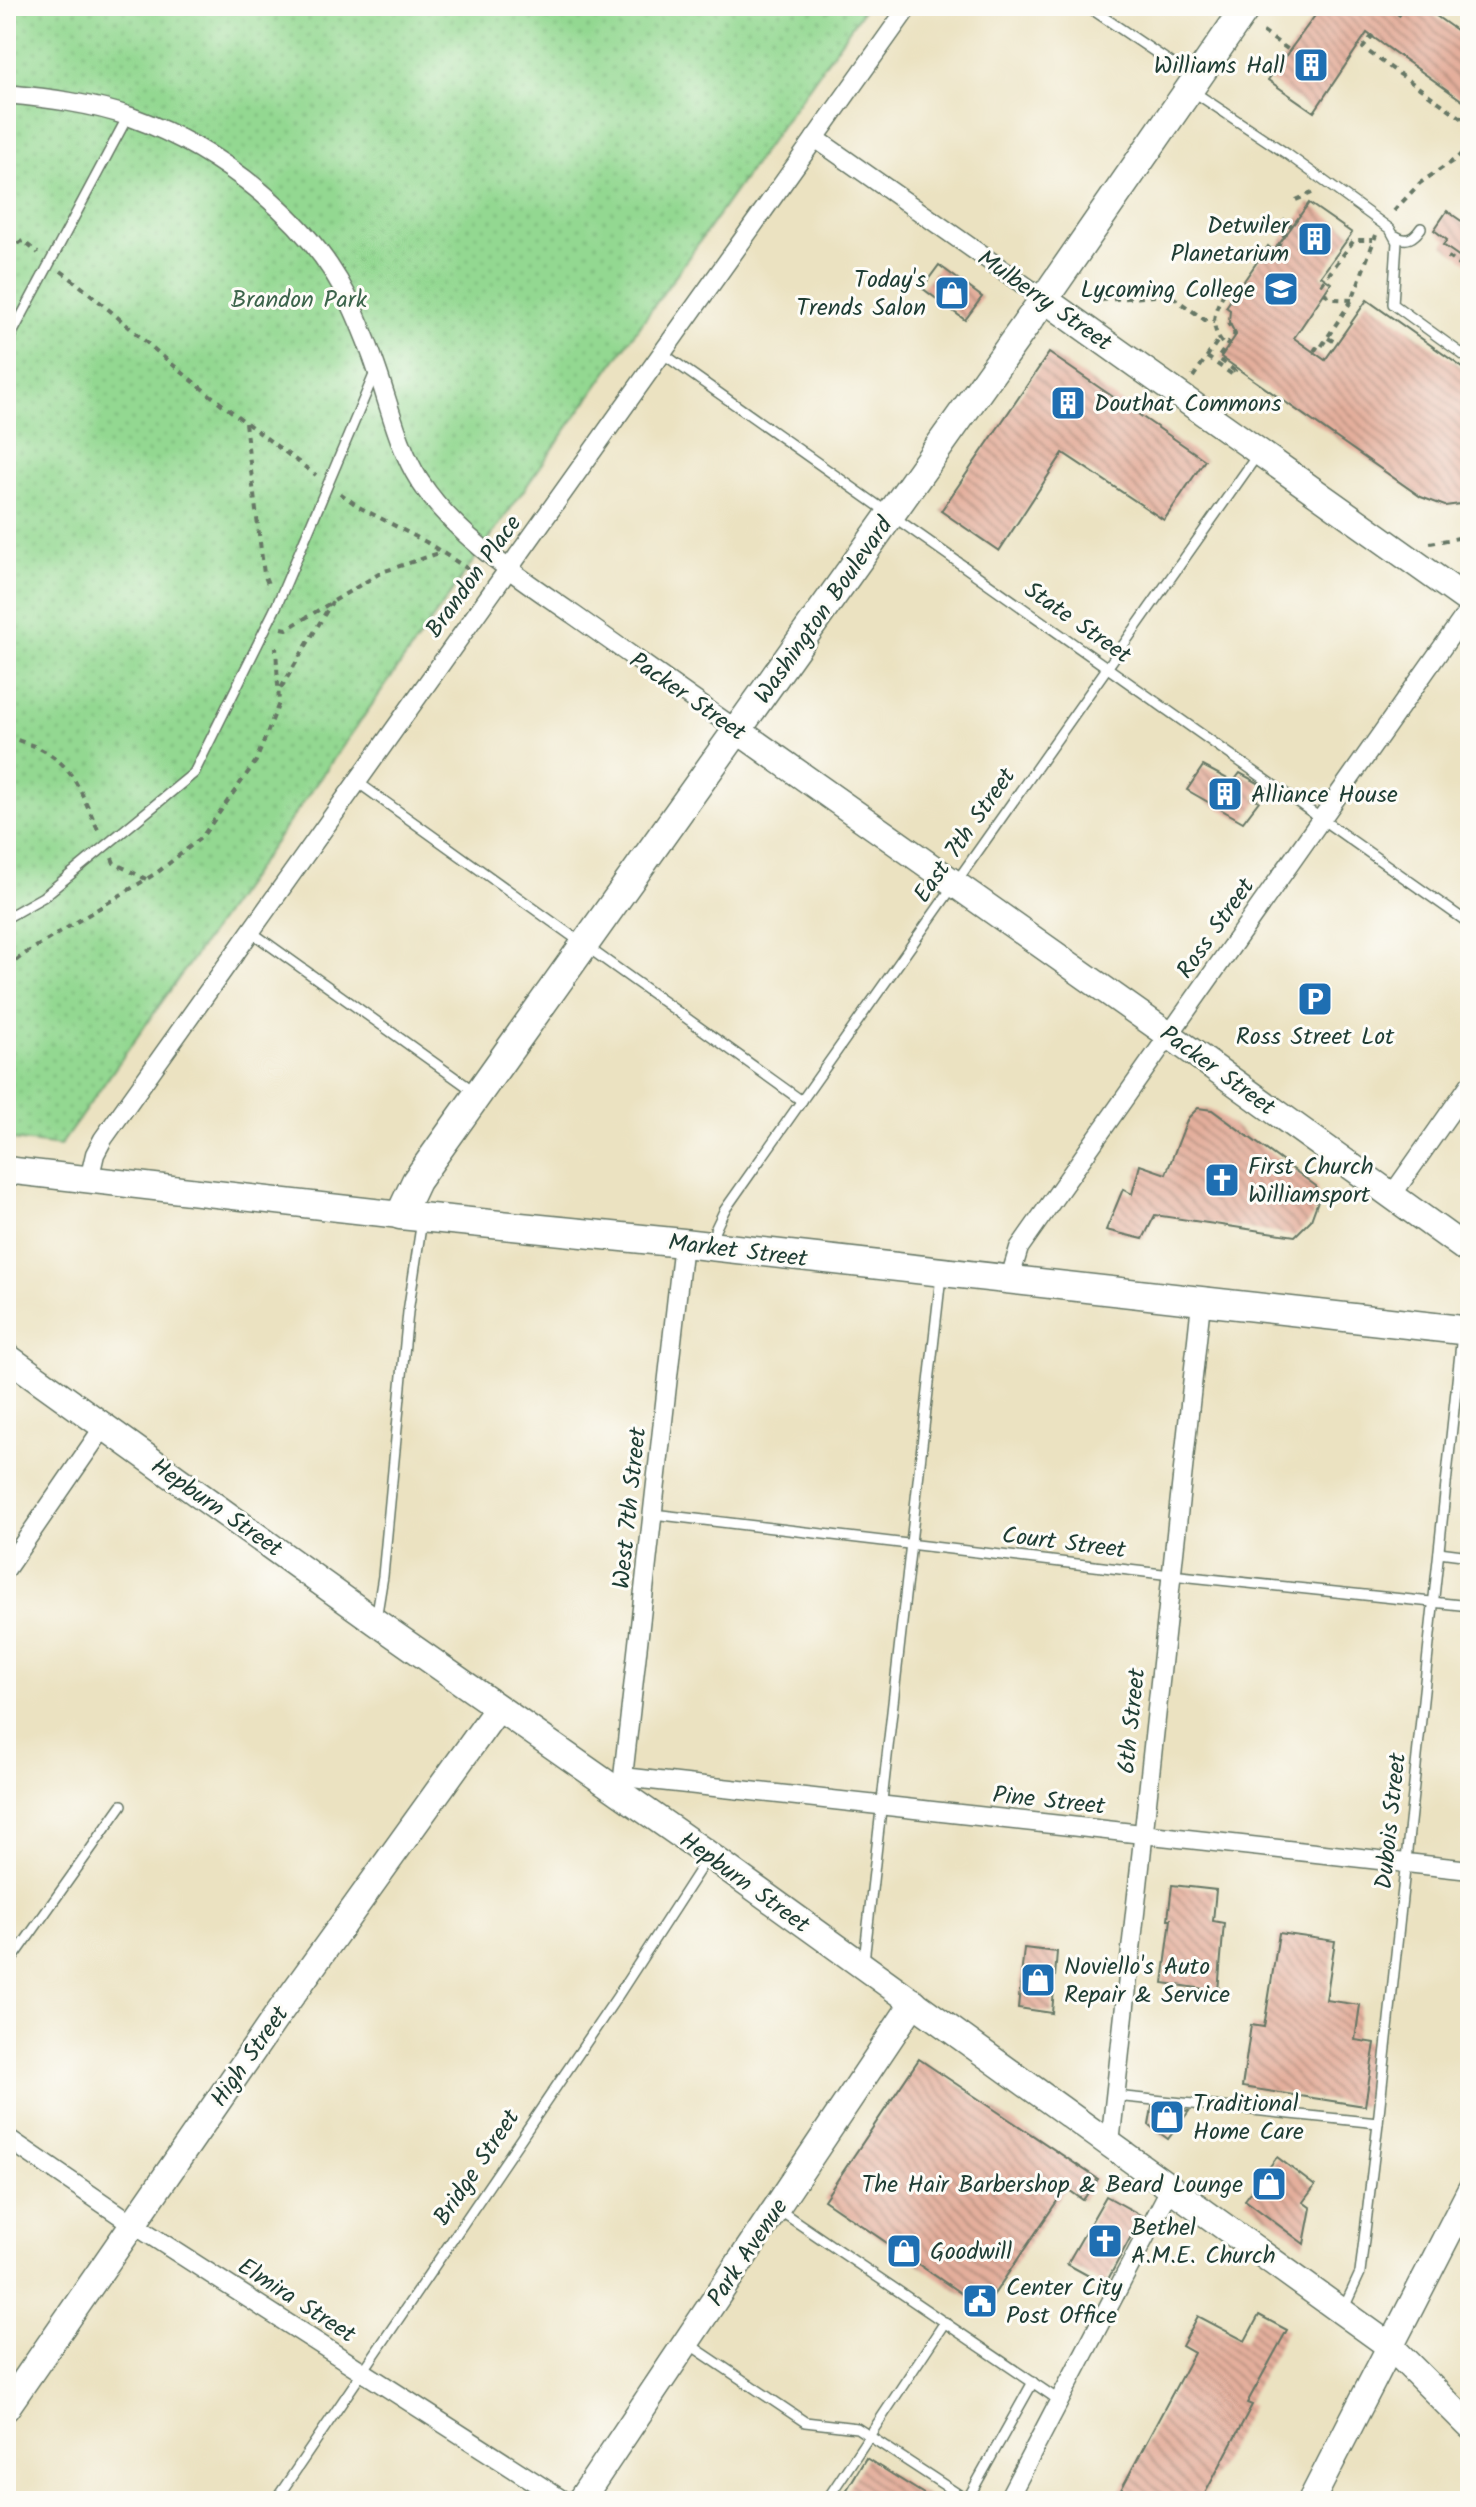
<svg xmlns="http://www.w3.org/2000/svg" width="1476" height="2507" viewBox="0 0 1476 2507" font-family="Kalam,sans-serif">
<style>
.grass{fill:url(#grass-dots);stroke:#598a62;stroke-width:2}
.building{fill:url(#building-back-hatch)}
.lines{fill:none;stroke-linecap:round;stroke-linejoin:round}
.lane-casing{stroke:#667765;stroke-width:12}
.street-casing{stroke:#667765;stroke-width:21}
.secondary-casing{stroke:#667765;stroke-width:29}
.primary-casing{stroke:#667765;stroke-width:31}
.path{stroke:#667765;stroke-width:4;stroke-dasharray:6 6;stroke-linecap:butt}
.lane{stroke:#fff;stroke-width:9}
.street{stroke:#fff;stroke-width:18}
.secondary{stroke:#fff;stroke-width:26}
.primary{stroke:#fff;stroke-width:28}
.labels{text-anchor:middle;stroke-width:6;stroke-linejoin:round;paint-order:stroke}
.poi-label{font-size:24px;fill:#1f3d34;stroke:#fdfcf7;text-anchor:start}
.park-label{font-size:24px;fill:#3c644b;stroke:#fdfcf7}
.street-label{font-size:24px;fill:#1f3d34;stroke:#fdfcf7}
</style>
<defs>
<pattern id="grass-dots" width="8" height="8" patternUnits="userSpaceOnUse" patternTransform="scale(2)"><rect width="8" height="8" fill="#93d891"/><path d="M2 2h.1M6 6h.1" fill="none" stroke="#7eba7e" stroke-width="1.8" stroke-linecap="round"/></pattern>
<pattern id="building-back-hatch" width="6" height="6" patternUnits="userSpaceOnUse" patternTransform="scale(2)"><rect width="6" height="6" fill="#e4af9c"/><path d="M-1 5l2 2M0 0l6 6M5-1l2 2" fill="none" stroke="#b89080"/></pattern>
</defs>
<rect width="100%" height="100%" fill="#fdfcf7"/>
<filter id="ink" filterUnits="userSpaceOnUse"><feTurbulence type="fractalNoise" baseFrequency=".0125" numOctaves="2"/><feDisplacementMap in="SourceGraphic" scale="16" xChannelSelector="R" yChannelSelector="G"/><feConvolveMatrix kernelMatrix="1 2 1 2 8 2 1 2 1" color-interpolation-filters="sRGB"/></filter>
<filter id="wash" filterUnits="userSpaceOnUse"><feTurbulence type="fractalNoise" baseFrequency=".006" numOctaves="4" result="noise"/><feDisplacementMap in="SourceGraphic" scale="32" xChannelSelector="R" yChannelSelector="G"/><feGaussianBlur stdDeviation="1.8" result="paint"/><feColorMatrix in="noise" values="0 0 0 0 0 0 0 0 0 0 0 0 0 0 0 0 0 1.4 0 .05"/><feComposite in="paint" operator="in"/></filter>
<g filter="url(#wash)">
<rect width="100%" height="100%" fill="#ebe2c1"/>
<path class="grass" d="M6 6H866L60 1146 6 1139Z"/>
<g id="blocks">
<g class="building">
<path d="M1322 6H1422L1470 40V106L1367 33 1314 112 1268 80Z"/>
<path d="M1309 203 1352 233 1321 276 1331 283 1294 338 1325 360 1367 300 1470 373V460L1464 468 1469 480 1470 492 1460 504 1445 506 1421 497 1221 357 1236 335 1229 322 1230 310 1226 307 1268 246 1274 251Z"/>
<path d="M1447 211 1470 227V264L1443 245 1447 240 1434 230Z"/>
<path d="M939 265 982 297 965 320 922 288Z"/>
<path d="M1049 353 1205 460 1164 520 1063 453 999 551 941 511Z"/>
<path d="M1203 766 1233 782 1240 773 1260 784 1254 798 1259 801 1243 822 1187 790Z"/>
<path d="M1198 1108 1212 1110 1316 1186 1319 1198 1311 1220 1295 1236 1155 1215 1143 1239 1106 1230 1123 1189 1132 1194 1140 1165 1166 1174 1188 1118Z"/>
<path d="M1172 1885 1216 1890 1213 1921 1224 1923 1218 1991 1163 1983 1171 1919H1168Z"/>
<path d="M1279 1933 1335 1941 1326 2000 1360 2005 1355 2040 1375 2043 1365 2106 1242 2087 1251 2025 1264 2027Z"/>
<path d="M1024 1948 1057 1952 1052 2013 1018 2008Z"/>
<path d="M919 2059 1098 2179 1083 2200 1066 2188 984 2309 824 2200Z"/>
<path d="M1152 2107 1189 2111 1168 2139 1149 2125Z"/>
<path d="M1277 2157 1315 2186 1303 2202 1311 2208 1304 2244 1245 2200Z"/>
<path d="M1106 2196 1142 2216 1105 2285 1067 2264Z"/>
<path d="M1259 2315 1287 2330 1247 2403 1252 2405 1201 2501H1115L1194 2353 1182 2346 1198 2316 1245 2341Z"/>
<path d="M866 2458 935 2501H840Z"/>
</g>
</g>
</g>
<g filter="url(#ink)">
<use href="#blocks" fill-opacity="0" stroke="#667765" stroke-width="2"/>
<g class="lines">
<defs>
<g id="lane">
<path d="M1087 6 1192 77"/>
<path d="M1191 90 1287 154 1390 229 1397 242 1393 304 1466 357"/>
<path d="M1396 236C1407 243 1414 238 1421 228"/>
<path d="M6 345 128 116"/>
<path d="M662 353 1470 924"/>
<path d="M356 781 802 1101"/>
<path d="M6 918 43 897 194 773 277 605 376 370"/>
<path d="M250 931 475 1092"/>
<path d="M712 1243 715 1230 724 1211 1258 454"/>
<path d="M653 1514 1171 1575 1470 1606"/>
<path d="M1439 1552 1470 1556"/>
<path d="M376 1619 383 1576 408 1312 422 1220"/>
<path d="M864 1961 941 1276"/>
<path d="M6 1968 122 1805"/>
<path d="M1115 2096 1378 2123"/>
<path d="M779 2210 1060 2401"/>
<path d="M1343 2310 1360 2273 1378 2123 1462 1334"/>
<path d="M689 2344 805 2422 857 2428 967 2500 1033 2382"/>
<path d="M1012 2491 1032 2501"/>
<path d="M275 2501 617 1997 707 1858"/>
<path d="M826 2501 945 2322"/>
</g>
<g id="street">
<path d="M6 94C48 98 90 103 131 117 220 149 316 222 354 311 363 331 371 352 378 373 390 408 399 448 419 480 457 538 518 576 574 615 628 653 682 692 737 730"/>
<path d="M815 138 1044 299"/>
<path d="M89 1180 95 1154 103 1139 909 6"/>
<path d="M1392 1195 1470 1084"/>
<path d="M1009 1281 1019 1248 1470 608"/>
<path d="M6 1569 103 1428"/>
<path d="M623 1777 1470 1870"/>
<path d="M616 1787 623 1777 683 1243"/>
<path d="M6 2137 133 2224 564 2501"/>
<path d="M1110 2144 1201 1303"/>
<path d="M1007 2501 1170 2189"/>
</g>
<g id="secondary">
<path d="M1044 299 1470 602"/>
<path d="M737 730 1169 1035 1470 1252"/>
<path d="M6 1170 400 1215"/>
<path d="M6 1356 376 1622 709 1855 1391 2347 1470 2426"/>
<path d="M6 2408 276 2017 498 1708"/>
<path d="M580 2501 914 2002"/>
<path d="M1311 2501 1470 2191"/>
</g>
<path id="primary" d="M1247 6 1044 299 416 1181 400 1215 683 1243 1470 1331"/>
</defs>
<use href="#lane" class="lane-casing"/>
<use href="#street" class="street-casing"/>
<use href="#secondary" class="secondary-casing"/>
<use href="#primary" class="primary-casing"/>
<g class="path">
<path d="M1398 16 1405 6"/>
<path d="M1263 32 1292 52"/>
<path d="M1373 35 1363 48 1470 124"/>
<path d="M1296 200 1312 193"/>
<path d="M1394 211 1420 183 1457 158 1470 145"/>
<path d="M6 248 23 241 38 253"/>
<path d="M1277 248 1291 225 1283 219"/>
<path d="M1448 257 1462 267 1465 263H1469"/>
<path d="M61 271C96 297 127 326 160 354 211 397 263 436 316 475"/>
<path d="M1321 285 1354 240H1373"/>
<path d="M1324 293 1334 299 1352 300"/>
<path d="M1101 300 1170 295 1205 320 1214 322"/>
<path d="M1328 338 1337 343"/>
<path d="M1222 343C1208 324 1215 307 1226 290"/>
<path d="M1314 351 1316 348 1319 350 1352 300 1376 235"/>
<path d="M1207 357 1233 375 1235 371 1218 358 1235 334 1228 323"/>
<path d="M1193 377 1219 339"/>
<path d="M245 423 264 574 268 584"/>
<path d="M340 493 359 507 426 542 479 576"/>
<path d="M1430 543 1470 536"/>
<path d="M282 628 287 629 382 572 442 552"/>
<path d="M281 688 332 602"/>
<path d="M6 737C70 753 74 777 99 832"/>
<path d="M112 858 114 863 146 879"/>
<path d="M6 968 26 953 158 872 202 837 256 761 279 703 276 647"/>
</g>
<use href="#lane" class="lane"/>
<use href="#street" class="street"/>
<use href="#secondary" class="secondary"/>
<use href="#primary" class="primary"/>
</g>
</g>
<defs>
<symbol id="building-square" viewBox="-11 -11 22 22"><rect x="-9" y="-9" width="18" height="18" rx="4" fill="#1f6fb2" stroke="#fdfcf7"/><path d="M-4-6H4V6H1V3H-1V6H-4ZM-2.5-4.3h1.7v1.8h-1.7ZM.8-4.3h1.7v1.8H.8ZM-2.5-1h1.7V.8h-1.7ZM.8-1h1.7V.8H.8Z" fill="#fff"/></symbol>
<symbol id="university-square" viewBox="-11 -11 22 22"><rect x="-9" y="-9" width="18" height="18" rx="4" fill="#1f6fb2" stroke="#fdfcf7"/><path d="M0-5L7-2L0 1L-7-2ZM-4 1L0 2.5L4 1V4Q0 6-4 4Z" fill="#fff"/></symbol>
<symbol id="shop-square" viewBox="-11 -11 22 22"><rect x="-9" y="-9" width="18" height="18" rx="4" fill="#1f6fb2" stroke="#fdfcf7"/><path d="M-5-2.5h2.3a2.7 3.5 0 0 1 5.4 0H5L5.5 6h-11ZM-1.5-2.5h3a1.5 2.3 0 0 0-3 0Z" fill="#fff"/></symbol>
<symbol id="parking-square" viewBox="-11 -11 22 22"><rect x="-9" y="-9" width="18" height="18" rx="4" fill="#1f6fb2" stroke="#fdfcf7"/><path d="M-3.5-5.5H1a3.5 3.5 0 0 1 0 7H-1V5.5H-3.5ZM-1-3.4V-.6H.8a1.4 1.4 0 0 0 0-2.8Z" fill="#fff"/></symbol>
<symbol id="church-square" viewBox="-11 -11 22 22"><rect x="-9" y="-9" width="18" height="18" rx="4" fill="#1f6fb2" stroke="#fdfcf7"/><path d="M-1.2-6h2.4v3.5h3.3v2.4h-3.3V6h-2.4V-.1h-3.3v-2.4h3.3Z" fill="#fff"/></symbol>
<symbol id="civic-square" viewBox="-11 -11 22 22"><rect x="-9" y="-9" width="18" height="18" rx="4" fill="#1f6fb2" stroke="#fdfcf7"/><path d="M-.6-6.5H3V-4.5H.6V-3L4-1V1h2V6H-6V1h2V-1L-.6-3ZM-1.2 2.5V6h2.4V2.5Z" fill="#fff"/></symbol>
</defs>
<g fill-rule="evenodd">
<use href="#building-square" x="1291" y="45" width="40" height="40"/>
<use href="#building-square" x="1295" y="219" width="40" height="40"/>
<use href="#university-square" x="1261" y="269" width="40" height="40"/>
<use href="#shop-square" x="932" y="273" width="40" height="40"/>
<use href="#building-square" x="1048" y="383" width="40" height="40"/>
<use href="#building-square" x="1205" y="774" width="40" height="40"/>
<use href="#parking-square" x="1295" y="979" width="40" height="40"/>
<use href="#church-square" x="1202" y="1160" width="40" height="40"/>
<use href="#shop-square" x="1018" y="1960" width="40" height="40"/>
<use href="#shop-square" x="1147" y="2097" width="40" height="40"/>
<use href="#shop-square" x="1249" y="2164" width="40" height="40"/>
<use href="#church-square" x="1085" y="2221" width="40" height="40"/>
<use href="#shop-square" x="884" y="2231" width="40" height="40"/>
<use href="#civic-square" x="960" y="2281" width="40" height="40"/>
</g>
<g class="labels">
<g class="poi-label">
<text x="1285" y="73" text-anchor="end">Williams Hall</text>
<text x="1289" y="233" text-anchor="end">Detwiler<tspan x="1289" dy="28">Planetarium</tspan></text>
<text x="926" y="287" text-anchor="end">Today's<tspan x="926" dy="28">Trends Salon</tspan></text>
<text x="1255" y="297" text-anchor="end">Lycoming College</text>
<text x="1094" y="411">Douthat Commons</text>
<text x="1251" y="802">Alliance House</text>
<text x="1315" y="1044" text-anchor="middle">Ross Street Lot</text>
<text x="1248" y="1174">First Church<tspan x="1248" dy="28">Williamsport</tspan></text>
<text x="1064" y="1974">Noviello's Auto<tspan x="1064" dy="28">Repair &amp; Service</tspan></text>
<text x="1193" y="2111">Traditional<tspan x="1193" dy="28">Home Care</tspan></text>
<text x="1243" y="2192" text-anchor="end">The Hair Barbershop &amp; Beard Lounge</text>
<text x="1131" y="2235">Bethel<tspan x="1131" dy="28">A.M.E. Church</tspan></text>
<text x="930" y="2259">Goodwill</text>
<text x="1006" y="2295">Center City<tspan x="1006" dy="28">Post Office</tspan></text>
</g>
<g class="park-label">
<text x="299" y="307">Brandon Park</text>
</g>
<g class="street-label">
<text transform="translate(1045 300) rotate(35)" y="8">Mulberry Street</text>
<text transform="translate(473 576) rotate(-54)" y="8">Brandon Place</text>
<text transform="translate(823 610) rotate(-55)" y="8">Washington Boulevard</text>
<text transform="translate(1078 622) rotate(35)" y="8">State Street</text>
<text transform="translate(688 696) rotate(35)" y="8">Packer Street</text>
<text transform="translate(964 835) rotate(-55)" y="8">East 7th Street</text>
<text transform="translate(1215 928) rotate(-55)" y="8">Ross Street</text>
<text transform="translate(1218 1070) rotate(36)" y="8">Packer Street</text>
<text transform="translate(738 1250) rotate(7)" y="8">Market Street</text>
<text transform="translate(217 1507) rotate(35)" y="8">Hepburn Street</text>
<text transform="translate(629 1508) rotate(-84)" y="8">West 7th Street</text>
<text transform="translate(1064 1542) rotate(7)" y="8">Court Street</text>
<text transform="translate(1131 1721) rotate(-84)" y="8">6th Street</text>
<text transform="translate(1049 1800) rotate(6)" y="8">Pine Street</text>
<text transform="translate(1390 1821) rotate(-84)" y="8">Dubois Street</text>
<text transform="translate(745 1882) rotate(36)" y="8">Hepburn Street</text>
<text transform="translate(249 2056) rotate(-55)" y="8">High Street</text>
<text transform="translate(476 2167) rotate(-56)" y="8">Bridge Street</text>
<text transform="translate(747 2252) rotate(-56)" y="8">Park Avenue</text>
<text transform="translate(297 2300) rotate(33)" y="8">Elmira Street</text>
</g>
</g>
<rect width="1476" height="2507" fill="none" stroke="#fdfcf7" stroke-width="32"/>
</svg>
